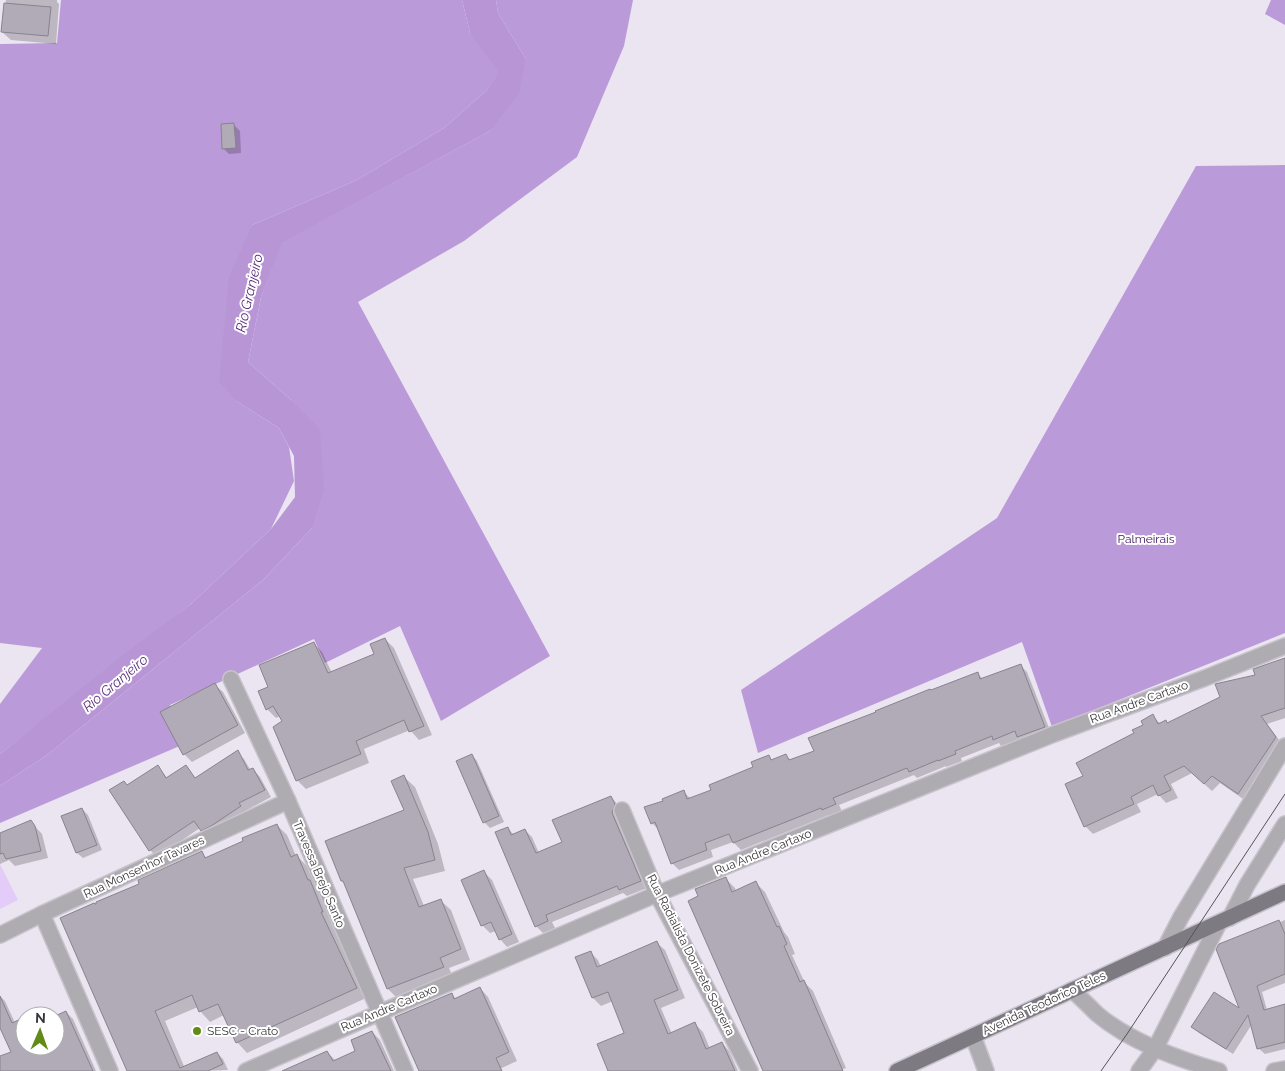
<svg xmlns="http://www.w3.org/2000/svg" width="1285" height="1071" viewBox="0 0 1285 1071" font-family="Raleway,sans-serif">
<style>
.green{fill:#e3cdf8}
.forest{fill:#bb9ada}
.water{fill:#b896d6}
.shadow{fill:#0003}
.building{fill:#b0abb6;stroke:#88838d}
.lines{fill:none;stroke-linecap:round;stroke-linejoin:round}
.minor-casing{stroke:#c7c2cc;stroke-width:18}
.major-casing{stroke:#c7c2cc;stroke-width:18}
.minor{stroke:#aeacb1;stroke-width:15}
.major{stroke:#7e7a82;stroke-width:15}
.tram{stroke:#555258;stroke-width:1}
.poi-dot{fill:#628a16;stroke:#fff;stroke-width:2}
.labels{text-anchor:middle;stroke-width:4;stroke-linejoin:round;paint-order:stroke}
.park-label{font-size:12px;fill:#3d0f5b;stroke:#fff}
.street-label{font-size:12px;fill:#38363a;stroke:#fff}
.poi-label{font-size:12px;fill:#38363a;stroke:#fff;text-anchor:start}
.water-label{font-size:14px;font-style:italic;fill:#5c317d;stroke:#fff}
</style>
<rect width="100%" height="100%" fill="#ebe5f1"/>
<path class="green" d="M0 864 18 900 0 909Z"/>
<g class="forest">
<path d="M61 0H462L470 33 505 54 500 73 486 91 444 128 357 180 252 225 236 401 279 428 289 447 294 481 271 529 191 604 0 754V704L42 648 0 643V44L57 43Z"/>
<path d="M496 0H633L624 46 577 157 464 241 358 302 550 656 441 721 400 626 325 663 314 639 170 705 189 742 0 823V786L47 755 264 579 312 528 291 400 248 362 261 297 281 243 490 131 526 59 498 13Z"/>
<path d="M1271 0H1285V25L1265 14Z"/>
<path d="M1285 165V633L1052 727 1022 642 758 753 741 690 997 518 1196 166Z"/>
</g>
<path class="water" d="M462 0H496L498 13 526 59 519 93 490 131 282 243 261 297 248 362 291 400 320 429 324 489 312 528 264 579 47 755 0 786V754L119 658 191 604 271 529 295 497 294 456 279 428 236 401 219 381 229 277 252 225 357 180 444 128 486 91 499 73 470 33Z"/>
<g class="shadow">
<path d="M6 0H57V2L59 4 56 44 11 40 2 32Z"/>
<path d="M234 125 240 131 241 153 229 154 223 148Z"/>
<path d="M385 639 394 648 432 735 419 740 410 730 364 749 369 763 306 789 297 780 283 722 280 716 276 718 267 709 270 687 314 643 322 652 332 673 376 655Z"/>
<path d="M1285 659V718L1267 724 1283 745 1246 801 1220 783 1212 791 1192 773 1171 784 1178 798 1166 803 1158 794 1137 804 1141 812 1093 834 1085 826V776L1136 734 1152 716 1161 724H1168L1222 698Z"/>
<path d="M1020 665 1027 672 1051 733 1025 743 1021 739 1001 746 999 743 961 758 962 761 946 767V766L917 778 914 775 839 805 842 811 830 816 829 815 741 850 733 842 711 850 713 857 679 870 672 863 659 830 652 823 664 801 684 792 691 799 713 791 754 768 768 756 773 761 786 756 791 760 815 752 977 673 983 679Z"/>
<path d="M215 685 223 692 245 733 192 762 184 754Z"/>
<path d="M237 752 244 759 251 771 253 769 260 777 271 797 245 811 248 814 209 837 200 828 157 857 150 850 128 786 158 767 168 779 186 767 196 779Z"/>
<path d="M472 755 477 761 504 822 490 828 484 822Z"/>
<path d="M404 777 415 787 438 844 445 871 413 879 424 906 440 900 451 910 470 960 449 968 453 977 398 999 388 989 346 884 343 881 405 811Z"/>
<path d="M611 797 618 805 647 888 627 896 623 893 552 922 555 928 543 933 536 926 508 828 514 835 525 830 532 837 539 853 563 842Z"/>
<path d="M82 809 88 815 102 850 83 858 77 853 63 817Z"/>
<path d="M30 821 42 834 48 858 15 866 9 860 0 864V838Z"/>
<path d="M277 825 287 835 296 856H297L307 866 317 889 320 891 332 922 331 923 366 998 247 1053 237 1042 224 1015 210 1022 200 1011 198 1007 165 1021 186 1071H128L95 906 140 884 201 853 207 858Z"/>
<path d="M484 872 492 880 519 942 507 947 500 939 496 931 490 933 482 925Z"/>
<path d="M726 879 735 888 736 891 756 883 765 892 784 932 788 937 795 954 792 955 805 983 813 991 846 1068 838 1071H765Z"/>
<path d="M1285 920V983L1262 992 1267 1010 1285 1005V1049L1265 1054 1258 1048 1252 1024 1233 1054 1199 1033 1192 1027 1242 1011 1220 945Z"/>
<path d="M657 943 665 950 685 998 661 1008 672 1034 695 1024 703 1032 710 1049 722 1043 729 1051 738 1071H609L626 1034 613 1001 601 1006 593 998 577 958 590 952 598 960 601 967Z"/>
<path d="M480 988 488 997 517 1061 495 1071H420L452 994 456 999Z"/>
<path d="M0 996 5 1001 15 1023 25 1019V1046H55V1016H31L49 1008 57 1016 66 1012 73 1019 96 1071H0V1058L12 1052 0 1027Z"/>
<path d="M372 1032 380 1040 394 1071H292L327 1052 335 1060 356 1052Z"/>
<path d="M217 1053 223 1059 228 1070 202 1071Z"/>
</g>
<g class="building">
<path d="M4 3 51 7 48 36 1 32Z"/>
<path d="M234 123 236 148 222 149 221 124Z"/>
<path d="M385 638 424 726 409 732 404 720 356 741 361 754 296 781 273 727 282 721 273 706 266 710 258 691 268 687 259 665 314 642 328 673 374 654 370 644Z"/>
<path d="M1285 658V708L1261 716 1276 737 1238 794 1212 776 1204 784 1184 766 1164 776 1171 790 1158 796 1153 785 1131 797 1134 804 1084 827 1065 784 1083 776 1076 763 1134 733 1132 730 1143 725 1141 721 1153 714 1158 724 1166 720 1167 723 1220 697 1215 684 1255 675 1253 669Z"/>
<path d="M1021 664 1045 727 1017 737 1015 731 993 740 992 736 955 751 956 754 938 761V760L909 772 907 768 833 798 836 804 822 810 821 808 733 843 729 834 705 843 707 850 671 864 655 822 651 824 644 807 663 801 662 799 684 790 687 799 711 790 709 785 753 767 751 762 769 755 771 760 786 754 789 760 814 751 808 738 876 712 875 711 930 689 931 690 978 672 980 679Z"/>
<path d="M215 683 238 725 183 755 160 712Z"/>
<path d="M238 750 248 770 253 768 265 790 239 803 241 806 211 826 201 831 194 821 149 851 109 790 124 781 127 785 158 765 166 778 186 765 195 778Z"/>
<path d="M472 754 499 816 483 823 456 761Z"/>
<path d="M404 775 428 832 435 860 404 868 419 907 441 899 461 949 440 958 444 967 387 989 343 881H341L325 841 404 810 391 781Z"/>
<path d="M611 796 615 804 612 813 641 881 619 890 617 886 546 915 548 921 535 927 495 832 508 827 511 835 525 829 536 853 562 842 552 820Z"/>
<path d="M82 808 97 845 76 853 61 816Z"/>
<path d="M31 820 35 826 41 851 6 859 3 853 0 854V833Z"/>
<path d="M277 824 291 857 297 854 308 880H310L323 912H321L357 988 236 1043 218 1004 199 1012 192 995 155 1011 180 1068 217 1052 223 1064 208 1071H127L60 918 94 903 95 904H96V902L139 884 138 880 202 851 205 858 243 841 242 838Z"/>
<path d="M484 870 512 934 499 940 491 922 481 926 461 880Z"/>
<path d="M726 877 732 892 756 881 777 927 779 926 787 944 784 946 800 982 804 980 843 1071H763L688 901 698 896 695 889Z"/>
<path d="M1279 920 1285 934V974L1257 986 1264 1010 1285 1004V1042L1257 1049 1248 1015 1226 1049 1191 1027 1214 992 1239 1008 1216 949 1219 944Z"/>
<path d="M657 941 678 990 654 1000 668 1034 695 1022 706 1049 722 1042 735 1071H608L597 1044 624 1033 608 992 592 998 575 957 591 951 597 967Z"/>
<path d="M480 987 509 1052 496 1058 502 1071H419L395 1017 452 993 454 999Z"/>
<path d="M0 996 12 1023 25 1017V1046H55V1016L66 1011 93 1071H0V1056L11 1052 0 1028Z"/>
<path d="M372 1031 391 1071H282L327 1051 333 1061 355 1051 351 1040Z"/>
</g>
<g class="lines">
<defs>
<g id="minor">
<path d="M231 679 288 801 405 1071"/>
<path d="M622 810 657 894 750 1071"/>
<path d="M42 914 110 1071"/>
<path d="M1230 918 1247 885 1285 824"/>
<path d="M0 935 42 914 288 801"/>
<path d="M1165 948 1181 917 1285 746"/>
<path d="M1072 990C1081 998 1089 1006 1097 1014 1130 1042 1178 1059 1219 1071"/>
<path d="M973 1036 986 1071"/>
<path d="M246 1071 379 1013 657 894 1054 734 1205 678 1285 646"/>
<path d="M1139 1071 1155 1049 1219 923"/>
<path d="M1274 1071 1285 1069"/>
</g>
<path id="major" d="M897 1071 1285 892"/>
</defs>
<use href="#minor" class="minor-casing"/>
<use href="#major" class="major-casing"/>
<use href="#minor" class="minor"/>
<use href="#major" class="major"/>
<path class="tram" d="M1101 1071 1127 1034 1285 794"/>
</g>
<circle class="poi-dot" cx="197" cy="1031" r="5"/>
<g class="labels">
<g class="park-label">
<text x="1146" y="543">Palmeirais</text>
</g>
<g class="street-label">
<text transform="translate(1139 702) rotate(-20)" y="4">Rua Andre Cartaxo</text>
<text transform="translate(763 852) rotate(-22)" y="4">Rua Andre Cartaxo</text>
<text transform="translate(144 867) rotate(-25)" y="4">Rua Monsenhor Tavares</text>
<text transform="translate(319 874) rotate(67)" y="4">Travessa Brejo Santo</text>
<text transform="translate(691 955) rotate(63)" y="4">Rua Radialista Donizete Sobreira</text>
<text transform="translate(1044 1003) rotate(-25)" y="4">Avenida Teodorico Teles</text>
<text transform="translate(389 1008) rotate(-23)" y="4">Rua Andre Cartaxo</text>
</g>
<g class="poi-label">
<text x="207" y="1035">SESC - Crato</text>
</g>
<g class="water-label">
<text transform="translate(249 293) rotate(-77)" y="5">Rio Granjeiro</text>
<text transform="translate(115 683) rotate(-40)" y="5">Rio Granjeiro</text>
</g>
</g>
<g transform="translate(40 1031) rotate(2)"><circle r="24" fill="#ffffff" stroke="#afafb0"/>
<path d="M0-4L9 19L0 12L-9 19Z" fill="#628a16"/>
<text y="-8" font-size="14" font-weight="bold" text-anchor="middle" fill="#38363a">N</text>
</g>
</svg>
